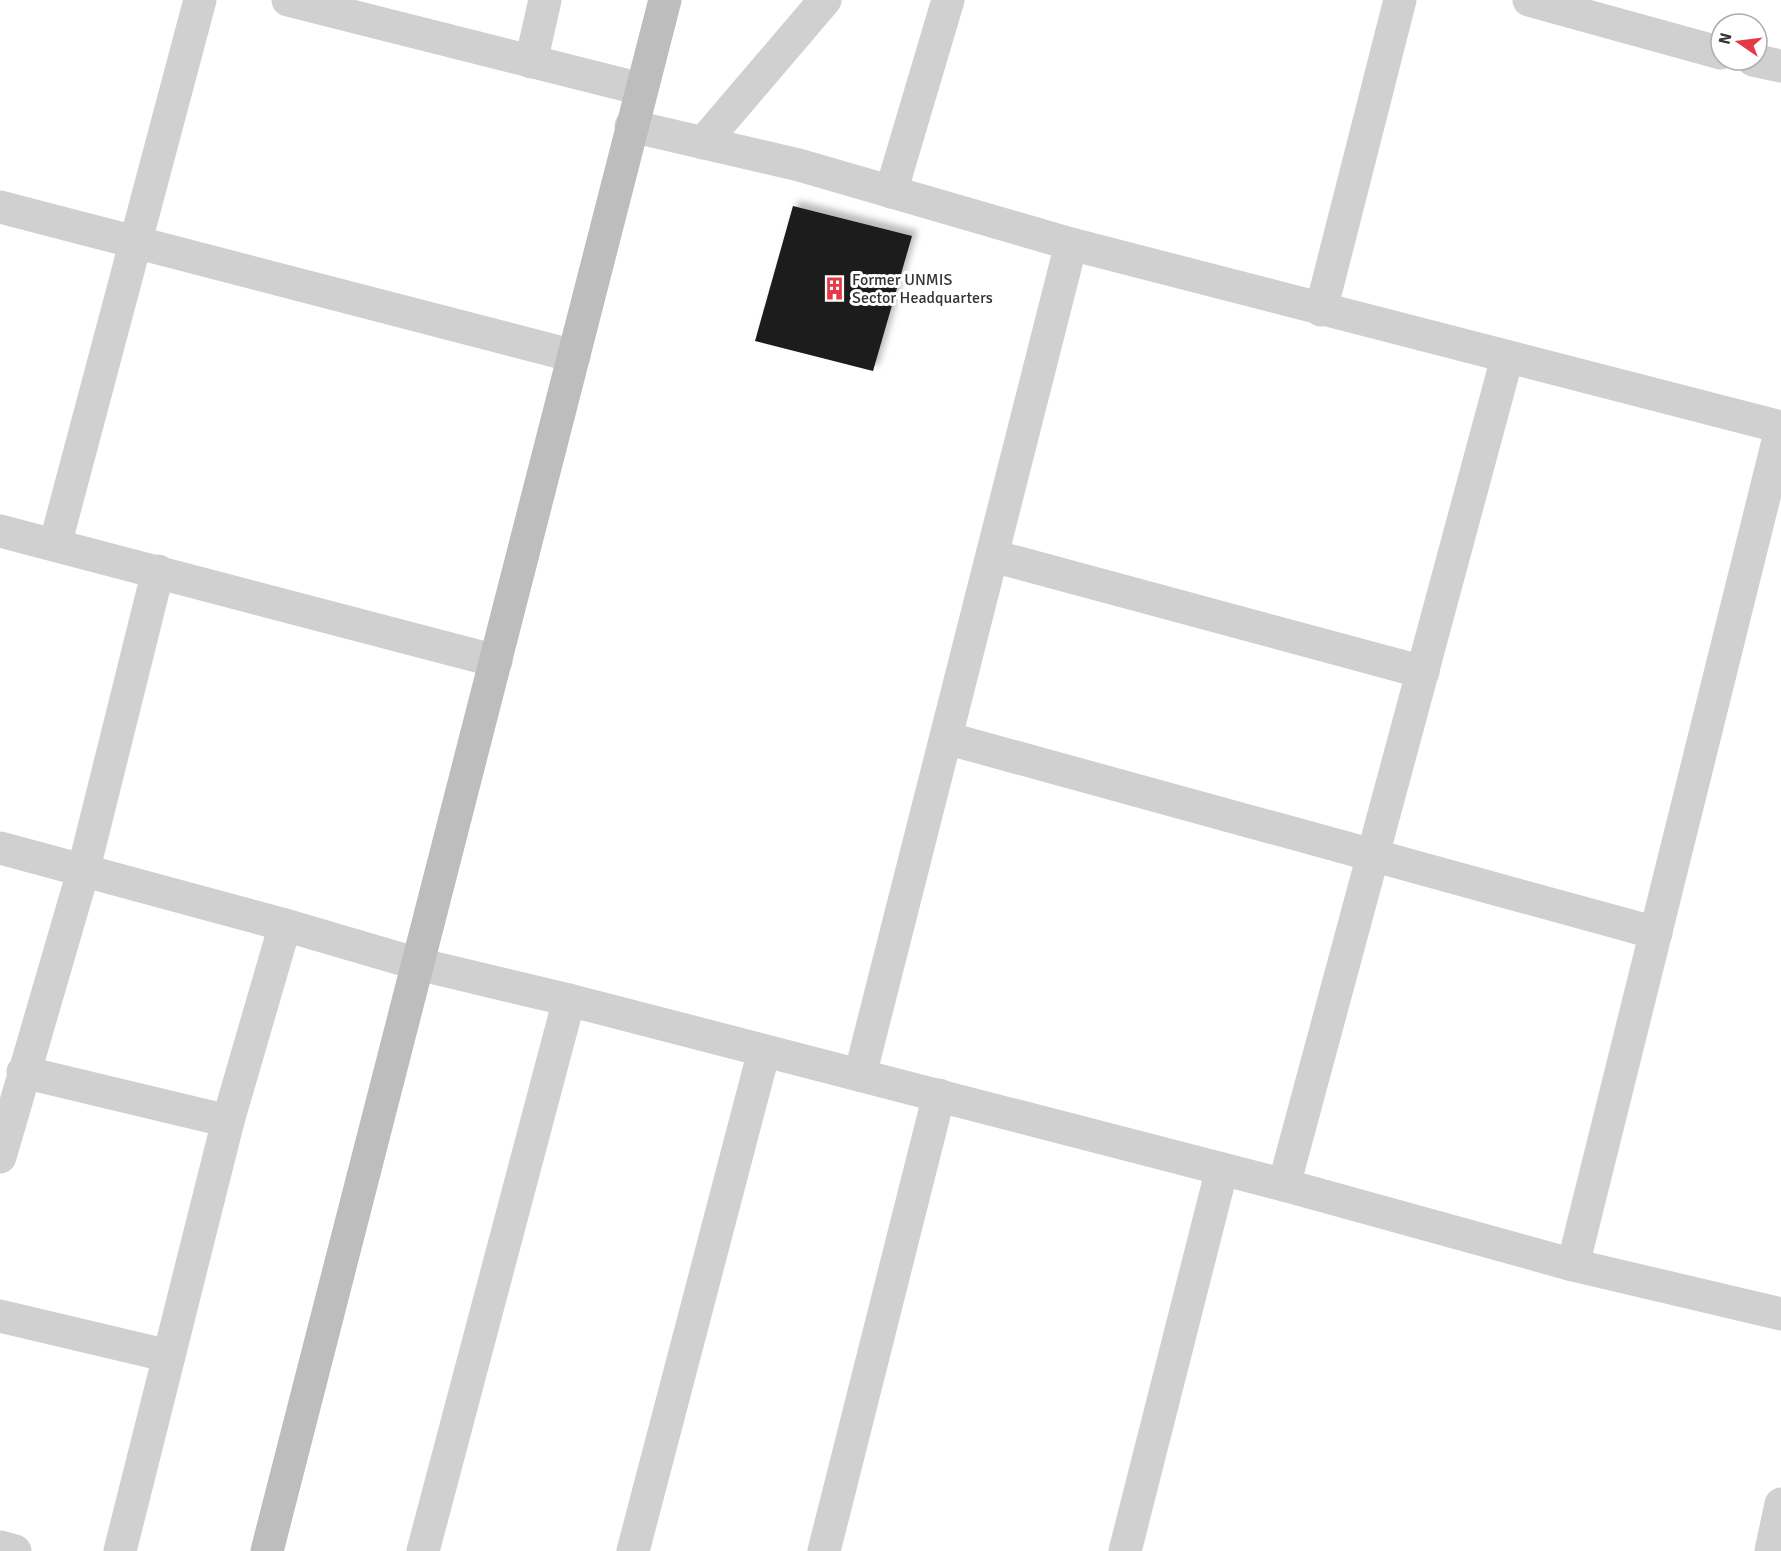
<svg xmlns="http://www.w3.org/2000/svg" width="1781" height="1551" viewBox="0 0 1781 1551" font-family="Signika,sans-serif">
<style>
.building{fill:#1a1a1a;filter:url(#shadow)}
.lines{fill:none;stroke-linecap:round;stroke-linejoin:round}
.street{stroke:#d0d0d0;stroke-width:33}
.secondary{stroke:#bdbdbd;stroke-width:33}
.labels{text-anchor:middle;stroke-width:6;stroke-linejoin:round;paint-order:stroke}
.poi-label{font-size:16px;fill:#333;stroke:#fff;text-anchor:start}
</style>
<defs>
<filter id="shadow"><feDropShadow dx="5.5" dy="-5.5" stdDeviation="3" flood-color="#0004"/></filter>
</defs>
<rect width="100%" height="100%" fill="#fff"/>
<path class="building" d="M793 206 912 236 873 371 755 341Z"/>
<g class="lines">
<g class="street">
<path d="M288 0 641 89"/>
<path d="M1529 0 1721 53"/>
<path d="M1753 60 1781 66"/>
<path d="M531 62 545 0"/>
<path d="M631 126 799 165 1071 244 1781 427"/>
<path d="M703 143 825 0"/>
<path d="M891 192 948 0"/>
<path d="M0 207 574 356"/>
<path d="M1321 310 1400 0"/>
<path d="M0 531 496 661"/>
<path d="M55 545 200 0"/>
<path d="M993 556 1423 672"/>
<path d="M946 738 1656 933"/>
<path d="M0 848 285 925 418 964 569 1000 1284 1185 1573 1265 1781 1314"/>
<path d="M23 1072 228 1121"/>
<path d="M860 1075 1071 244"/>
<path d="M0 1157 83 872 158 571"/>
<path d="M1284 1185 1507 358"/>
<path d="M1573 1265 1781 429"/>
<path d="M0 1316 169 1356"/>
<path d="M0 1547 15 1551"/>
<path d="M120 1551 228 1121 285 925"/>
<path d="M423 1551 569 1000"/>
<path d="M633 1551 764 1051"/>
<path d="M824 1551 939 1095"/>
<path d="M1125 1551 1222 1169"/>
<path d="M1771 1551 1781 1504"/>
</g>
<path class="secondary" d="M267 1551 665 0"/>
</g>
<defs>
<symbol id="building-bare" viewBox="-9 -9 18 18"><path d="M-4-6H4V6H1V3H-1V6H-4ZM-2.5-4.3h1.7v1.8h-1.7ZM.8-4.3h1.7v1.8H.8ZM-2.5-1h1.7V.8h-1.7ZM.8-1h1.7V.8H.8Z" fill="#e63946" stroke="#fff" stroke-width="2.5" paint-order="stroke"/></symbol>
</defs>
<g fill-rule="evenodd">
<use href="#building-bare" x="818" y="272" width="33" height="33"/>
</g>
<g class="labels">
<g class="poi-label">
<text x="852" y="285">Former UNMIS<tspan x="852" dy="18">Sector Headquarters</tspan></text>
</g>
</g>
<g transform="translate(1739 42) rotate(284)"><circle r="28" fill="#ffffff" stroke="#adadad" stroke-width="1.5"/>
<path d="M0-4.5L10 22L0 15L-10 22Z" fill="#e63946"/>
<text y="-9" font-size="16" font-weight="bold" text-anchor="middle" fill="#333333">N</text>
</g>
</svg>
